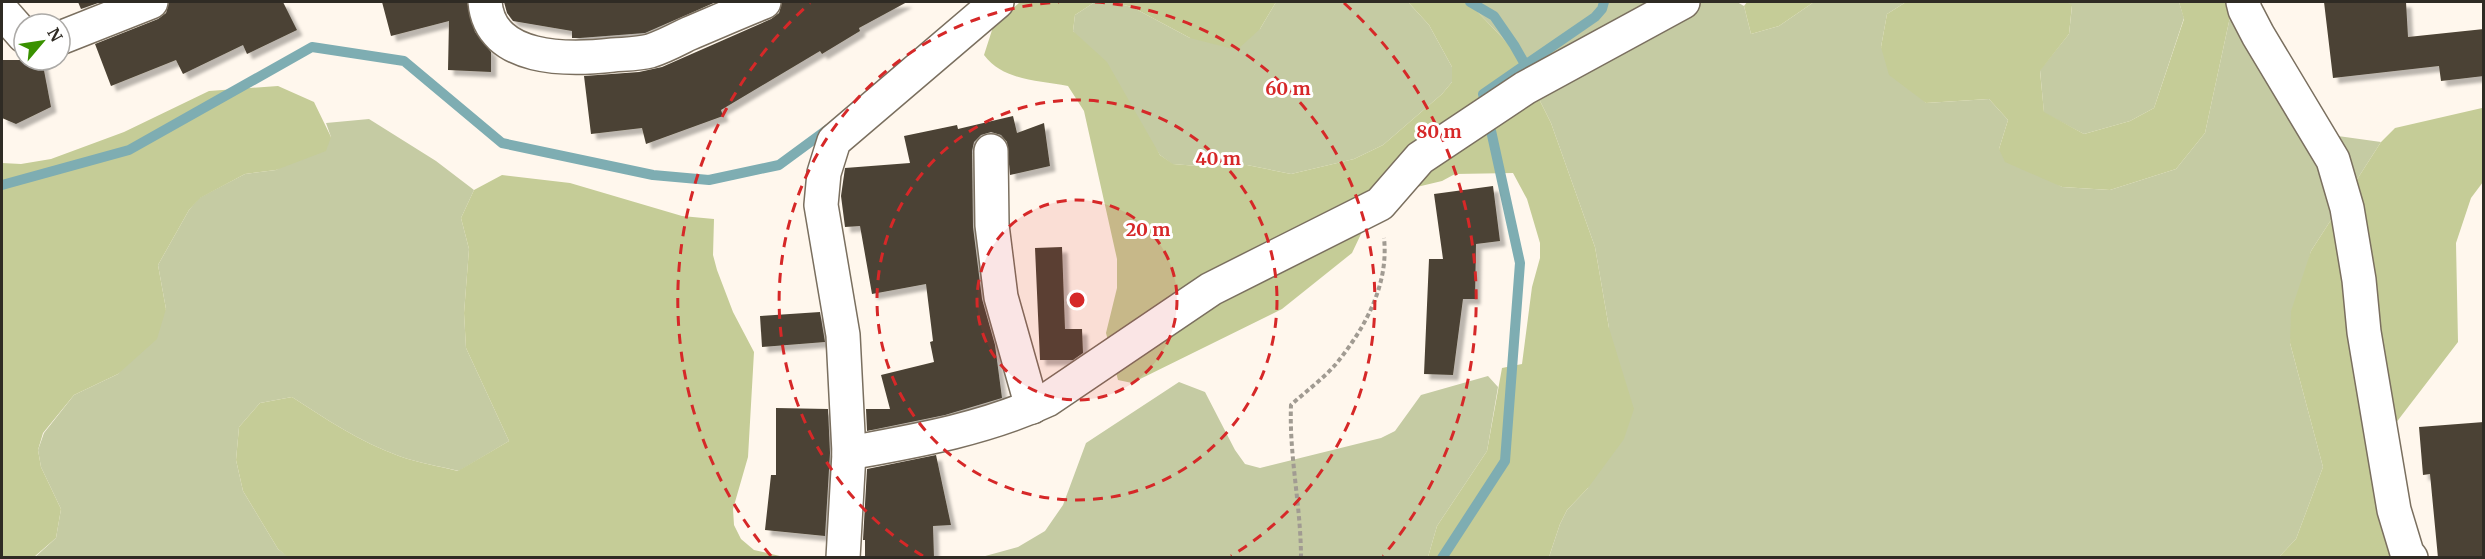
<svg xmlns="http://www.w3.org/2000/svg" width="2485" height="559" viewBox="0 0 2485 559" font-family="Merriweather,serif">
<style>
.green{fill:#c5cba3}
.forest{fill:#c5cc97}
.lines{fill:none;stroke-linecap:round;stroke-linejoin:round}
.stream{stroke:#7eadb2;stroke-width:10}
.building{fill:#4c4334;filter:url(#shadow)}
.minor-casing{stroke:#7a6f5f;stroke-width:36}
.path{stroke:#a19b92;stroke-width:4;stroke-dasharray:4.5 3;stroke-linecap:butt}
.minor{stroke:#fff;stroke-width:33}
.ring{fill:none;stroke:#d62828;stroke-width:3;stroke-dasharray:10 8}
.centre{fill:#d62828;stroke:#fff;stroke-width:3}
.ring-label{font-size:18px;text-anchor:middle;font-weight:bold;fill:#d62828;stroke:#fff;stroke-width:6;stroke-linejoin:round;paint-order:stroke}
</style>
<defs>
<filter id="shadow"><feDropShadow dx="5.5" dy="5.5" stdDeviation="1.5" flood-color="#0004"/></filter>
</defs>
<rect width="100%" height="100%" fill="#fff7ed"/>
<g class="green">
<path d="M1095 2H1111L1132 7 1190 38 1260 29 1276 2H1408L1429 25 1452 67V82L1442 94 1383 145 1354 159 1291 174 1247 165 1198 166 1172 164 1160 155 1073 31 1075 15Z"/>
<path d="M1478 2H1737L1744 6 1751 34 1779 26 1814 2H1906L1887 14 1881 47 1926 103 1989 99 2008 120 1999 149 2062 187 2110 190 2176 169 2205 133 2230 17 2302 131 2381 142 2311 251 2290 343 2323 467 2296 539 2278 558 1549 557 1560 524 1567 510 1588 488 1609 328 1595 247 1551 123 1515 51 1472 6Z"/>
<path d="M2067 2H2179L2184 18 2154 108 2130 121 2084 134 2044 113 2040 70 2069 34 2072 6Z"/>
<path d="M369 119 436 161 474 190 461 218 469 249 464 313 466 348 509 441 459 471C439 466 418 463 399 456 360 442 326 419 292 397L260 403 239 427 236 460 243 491 278 549 289 557 34 558 56 538 61 509 41 467 38 450 44 433 74 395 118 374 166 309 158 265 189 210 199 198 245 174 276 170 331 137 326 123Z"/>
<path d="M1488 376 1498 387 1487 451 1437 526 1428 557 978 558 1018 547 1045 531 1063 505 1086 443 1179 382 1205 392 1235 450 1245 464 1260 468 1381 438 1395 431 1421 395Z"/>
</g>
<g class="forest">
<path d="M1020 2H1095L1075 15 1073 31 1107 62 1160 155 1173 164 1198 166 1247 165 1291 174 1354 159 1383 145 1442 94 1452 82V67L1429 25 1408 2H1467L1472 6 1515 51 1551 123 1595 247 1609 328 1634 409 1624 439 1588 488 1567 510 1560 524 1549 557H1428L1437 526 1487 451 1502 368 1522 364 1532 287 1540 258V243L1527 199 1513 173 1455 174 1442 181 1379 196 1352 253 1282 309 1132 383 1118 380 1106 333 1117 288V259L1084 111 1068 86C1037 80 1004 81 984 55L993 27Z"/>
<path d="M1111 2H1276L1260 29 1237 50 1190 38 1132 7Z"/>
<path d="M1747 2H1814L1779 26 1751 34 1744 6Z"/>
<path d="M1906 2H2067L2072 5 2069 34 2040 71 2044 112 2084 134 2130 121 2154 108 2184 19 2179 2H2228L2230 17 2205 133 2176 169 2110 190 2062 187 2005 162 1999 149 2008 120 1989 99 1926 103 1889 75 1881 47 1887 14Z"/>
<path d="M278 86 314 102 331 137 326 151 276 170 245 174 200 198 189 210 158 265 166 309 157 339 118 374 74 395 43 433 38 450 41 467 61 509 56 538 34 557H2V163L21 164 51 159 124 132 209 91Z"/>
<path d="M2482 108 2483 182 2471 198 2456 243 2458 342 2392 428 2413 557 2278 558 2296 539 2323 467 2290 343 2291 311 2311 251 2381 142 2395 128Z"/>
<path d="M502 175 570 183 682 216 714 219 713 255 717 270 733 312 754 352 748 457 733 509 734 525 741 539 754 550 784 557 289 558 278 549 243 491 236 460 239 427 260 403 292 397C326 419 360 442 399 456 418 463 439 466 458 471L509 441 466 348 464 313 469 249 461 218 474 190Z"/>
</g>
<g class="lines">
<g class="stream">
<path d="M1470 2 1494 16 1514 45 1526 66"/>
<path d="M2 185 129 150 312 47 404 61 502 143 653 175 709 180 779 165 828 129"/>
<path d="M1442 558 1505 461 1520 263 1483 94 1595 17 1602 9 1604 2"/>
</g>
</g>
<g class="building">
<path d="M78 2H101L81 9Z"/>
<path d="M169 2H283L297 30 247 54 243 45 183 74 176 60 111 86 95 44 158 19 166 13Z"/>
<path d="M382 2H467L475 32 491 52V72L448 70 449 21 391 36Z"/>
<path d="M504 2H716L645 33 580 38H572V31L513 21 507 13Z"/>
<path d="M782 2H907L859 28 860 31 822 54 820 51 721 110 723 116 646 144 642 128 591 134 584 76 639 72 662 67 771 19 779 13Z"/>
<path d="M2324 2H2406L2408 37 2484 29V76L2441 81 2439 66 2333 78Z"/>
<path d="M2 60H42L51 107 16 124 2 118Z"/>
<path d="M1013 116 1017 133 1044 123 1050 166 1010 175 1007 142 1001 135 991 132 981 135 974 142 972 151 973 227 982 299 995 345 1002 398 945 415 867 431 866 409H890L881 375 934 362 930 342 933 341 926 284 872 294 860 226 845 227 841 196 845 168 910 163 904 136 957 125 958 129Z"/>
<path d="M1493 186 1500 241 1476 244 1475 299H1463L1453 375 1424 374 1429 259H1443L1434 194Z"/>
<path d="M1062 247 1065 329H1082L1083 353 1073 360H1040L1035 248Z"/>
<path d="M820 312 825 342 762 347 760 316Z"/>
<path d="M776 408 828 409 830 453 825 536 765 530 771 475H776Z"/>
<path d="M2484 422V558H2438L2430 474 2423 475 2419 427Z"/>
<path d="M936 455 951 525 933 526 934 558H865V540H863L867 469Z"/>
</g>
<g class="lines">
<defs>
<g id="minor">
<path d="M485 2C490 62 569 60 613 55 625 54 639 54 650 51 663 47 676 40 688 34 714 23 739 12 764 2"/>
<path d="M2243 2 2245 10 2258 35 2333 160 2347 208 2359 280 2364 332 2394 510 2407 553 2411 558"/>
<path d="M2 11 24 36"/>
<path d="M60 38 151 2"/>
<path d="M991 151 992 225 1001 297 1032 407"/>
<path d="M849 453C915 441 985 429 1047 400L1211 289 1380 204 1420 158 1525 88 1683 2"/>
<path d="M843 558 849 453 843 335 821 205 824 173 834 141 997 2"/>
</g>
</defs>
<use href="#minor" class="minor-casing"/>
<path class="path" d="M1301 558C1301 506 1289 456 1291 405 1305 392 1323 379 1336 364 1365 328 1389 285 1384 238"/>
<use href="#minor" class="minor"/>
</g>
<circle cx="1077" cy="300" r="100" fill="#d62828" fill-opacity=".12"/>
<g class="ring">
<circle cx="1077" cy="300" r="100"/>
<circle cx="1077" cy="300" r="200"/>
<path d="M923 556A299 299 0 0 1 1059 2M1095 2A299 299 0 0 1 1231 556"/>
<path d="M771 556A399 399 0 0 1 810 3M1344 3A399 399 0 0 1 1383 556"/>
</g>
<circle cx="1077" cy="300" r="9" class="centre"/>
<g class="ring-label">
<text x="1288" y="95">60 m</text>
<text x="1439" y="138">80 m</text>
<text x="1218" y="165">40 m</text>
<text x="1148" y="236">20 m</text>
</g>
<rect width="2485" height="559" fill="none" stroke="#2f2b24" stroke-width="6"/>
<g transform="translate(42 42) rotate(61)"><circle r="28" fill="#ffffff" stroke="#acaaa7" stroke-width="1.5"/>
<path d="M0-4.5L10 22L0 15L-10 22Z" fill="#399100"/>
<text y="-9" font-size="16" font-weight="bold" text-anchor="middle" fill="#2f2b24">N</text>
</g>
</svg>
